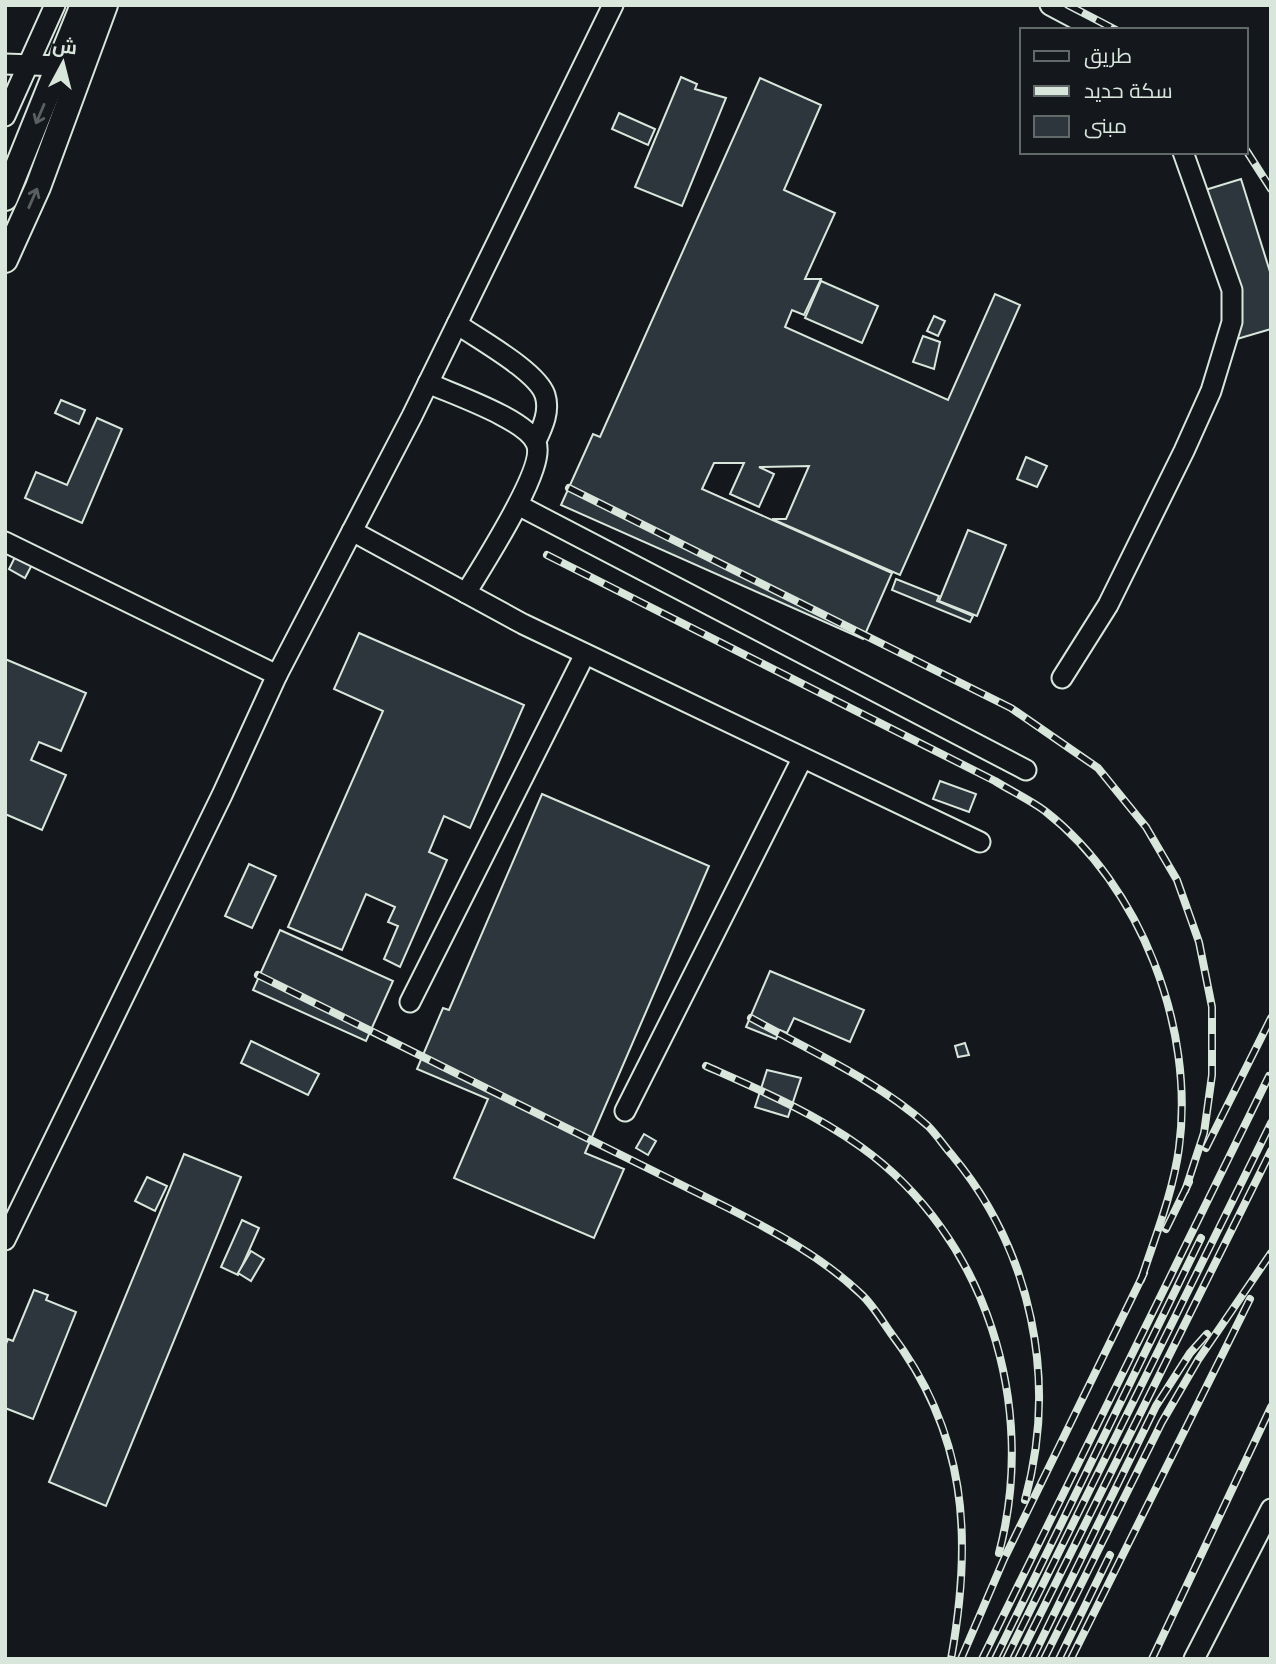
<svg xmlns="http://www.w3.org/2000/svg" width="1276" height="1664" viewBox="0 0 1276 1664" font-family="'Open Sans',Cairo,sans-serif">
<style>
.building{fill:#2c363c;stroke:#d8e6dc;stroke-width:2}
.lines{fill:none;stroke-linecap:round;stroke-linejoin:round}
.minor-casing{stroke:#d8e6dc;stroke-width:23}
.major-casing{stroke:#d8e6dc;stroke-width:28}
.minor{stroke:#14181c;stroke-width:19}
.major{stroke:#14181c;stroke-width:24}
.rail-casing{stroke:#d8e6dc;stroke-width:8}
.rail{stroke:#14181c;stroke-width:5;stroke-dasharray:16;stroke-linecap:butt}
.oneway{stroke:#59605f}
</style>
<rect width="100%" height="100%" fill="#14181c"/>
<g class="building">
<path d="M681 77 697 84 695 89 726 98 682 206 635 187Z"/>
<path d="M760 78 821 105 784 190 835 213 805 279H821L804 315 792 310 785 327 948 400 995 294 1020 305 900 575 772 519H786L809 466 759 467 774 474 759 507 730 494 744 463H714L702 489 892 573 863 639 561 505 593 434 600 437Z"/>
<path d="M619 113 655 129 648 145 612 129Z"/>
<path d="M1241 179 1271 275V329L1237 339 1192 194Z"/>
<path d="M821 281 878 306 862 343 805 318Z"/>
<path d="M934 316 945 321 938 336 927 331Z"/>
<path d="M923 336 940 342 934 369 913 362Z"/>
<path d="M61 400 85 410 79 424 55 413Z"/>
<path d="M97 418 122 429 82 523 25 498 36 472 67 485Z"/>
<path d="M1026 457 1047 466 1037 487 1017 479Z"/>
<path d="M968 530 1006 545 977 616 939 601Z"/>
<path d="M18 551 35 559 25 578 9 569Z"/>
<path d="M896 579 939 596 937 601 973 616 970 622 892 590Z"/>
<path d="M359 633 524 705 470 828 444 816 429 852 447 860 400 967 384 959 398 926 388 922 395 907 366 894 342 950 288 927 383 711 334 689Z"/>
<path d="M5 659 86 693 61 751 39 742 31 760 66 775 42 830 5 814Z"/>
<path d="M940 781 976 794 969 812 933 799Z"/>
<path d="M542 794 709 866 585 1153 624 1169 594 1238 454 1178 488 1099 417 1069 443 1008 449 1010Z"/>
<path d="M249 864 276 876 252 928 225 916Z"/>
<path d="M280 930 393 981 366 1041 253 990Z"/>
<path d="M770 971 864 1010 850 1042 794 1018 787 1033 780 1030 776 1039 746 1027Z"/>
<path d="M251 1041 319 1074 308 1095 241 1063Z"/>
<path d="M965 1043 969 1055 958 1057 955 1046Z"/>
<path d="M767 1070 801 1078 788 1117 755 1107Z"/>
<path d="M644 1134 656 1141 648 1155 636 1148Z"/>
<path d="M184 1154 241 1177 106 1506 49 1482Z"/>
<path d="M147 1177 167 1186 155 1211 135 1201Z"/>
<path d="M242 1220 259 1228 238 1275 221 1267Z"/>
<path d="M251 1251 264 1259 251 1281 238 1273Z"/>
<path d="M34 1290 48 1295 46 1300 76 1312 33 1419 5 1408V1346L8 1339 13 1341Z"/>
</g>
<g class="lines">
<defs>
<g id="minor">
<path d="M1050 5 1097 30"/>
<path d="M5 64 60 66"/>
<path d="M5 116 55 5"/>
<path d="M457 324C478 339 537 371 545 395 550 411 543 426 536 441"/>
<path d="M428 383C452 394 526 419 536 443 547 467 481 568 466 593"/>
<path d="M518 505 1026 770"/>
<path d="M352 531 523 624 980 842"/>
<path d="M5 542 277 675"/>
<path d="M1062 678 1108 605 1184 451 1211 391 1232 322V290L1183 152"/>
<path d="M410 1002 585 654"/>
<path d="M625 1111 802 759"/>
<path d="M5 1240 222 795 277 675 412 416 613 5"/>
<path d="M1194 1659 1271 1509"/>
</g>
<g id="major">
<path d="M5 198 83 5"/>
<path d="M5 260 38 187 105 5"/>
</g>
</defs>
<use href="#minor" class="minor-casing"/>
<use href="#major" class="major-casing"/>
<use href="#minor" class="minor"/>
<use href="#major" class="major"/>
<defs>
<g id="rail">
<path d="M1068 5 1116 30"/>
<path d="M1246 150 1271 189"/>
<path d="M569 488 1011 708 1098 768 1146 827 1177 880 1199 942 1212 1007V1075L1204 1133 1185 1191"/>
<path d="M547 555 995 781C1011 791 1030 800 1045 811 1141 886 1195 1028 1179 1148 1173 1193 1155 1237 1141 1280"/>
<path d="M258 975 728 1208C775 1232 822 1257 861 1294 872 1304 881 1319 890 1332 967 1433 973 1537 951 1659"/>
<path d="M751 1018C810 1051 878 1081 928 1126 937 1135 944 1146 952 1155 1032 1251 1058 1380 1025 1500"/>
<path d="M706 1066C760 1090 812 1112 861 1147 987 1237 1038 1406 999 1553"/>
<path d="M1206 1148 1271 1018"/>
<path d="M1166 1229 1189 1182"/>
<path d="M961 1659 1004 1559 1144 1273"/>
<path d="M982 1659 1269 1076"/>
<path d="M995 1659 1201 1238"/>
<path d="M1006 1659 1271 1123"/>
<path d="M1018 1659 1271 1151"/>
<path d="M1032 1659 1156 1406 1190 1353 1207 1334"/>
<path d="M1044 1659 1162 1422 1198 1360 1271 1253"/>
<path d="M1059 1659 1110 1555"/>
<path d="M1071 1659 1250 1299"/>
<path d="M1152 1659 1271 1407"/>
</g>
</defs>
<use href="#rail" class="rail-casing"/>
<use href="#rail" class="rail"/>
</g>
<defs><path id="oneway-shaft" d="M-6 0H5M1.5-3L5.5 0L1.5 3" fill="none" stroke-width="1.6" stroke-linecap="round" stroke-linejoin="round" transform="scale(1.75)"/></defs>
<g class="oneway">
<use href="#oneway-shaft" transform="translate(40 114) rotate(113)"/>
<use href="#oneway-shaft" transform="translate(33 198) rotate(-66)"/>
</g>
<rect width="1276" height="1664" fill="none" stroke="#d8e6dc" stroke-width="14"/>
<rect x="1020" y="28" width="228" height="126" fill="#14181c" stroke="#626a69" stroke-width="2"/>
<rect x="1034" y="51" width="35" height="10" fill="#14181c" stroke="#626a69" stroke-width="2"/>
<text x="1084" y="63" font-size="21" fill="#d8e6dc">طريق</text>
<rect x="1034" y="86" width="35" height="10" fill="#d8e6dc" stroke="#626a69" stroke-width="2"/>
<text x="1084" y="98" font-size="21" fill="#d8e6dc">سكة حديد</text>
<rect x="1034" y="116" width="35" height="21" fill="#2c363c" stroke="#626a69" stroke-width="2"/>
<text x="1084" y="133" font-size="21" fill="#d8e6dc">مبنى</text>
<g transform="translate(63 63) rotate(7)" stroke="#14181c" stroke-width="5" paint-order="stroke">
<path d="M0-5L12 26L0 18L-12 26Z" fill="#d8e6dc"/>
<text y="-10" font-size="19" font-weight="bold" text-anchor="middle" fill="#d8e6dc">ش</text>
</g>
</svg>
